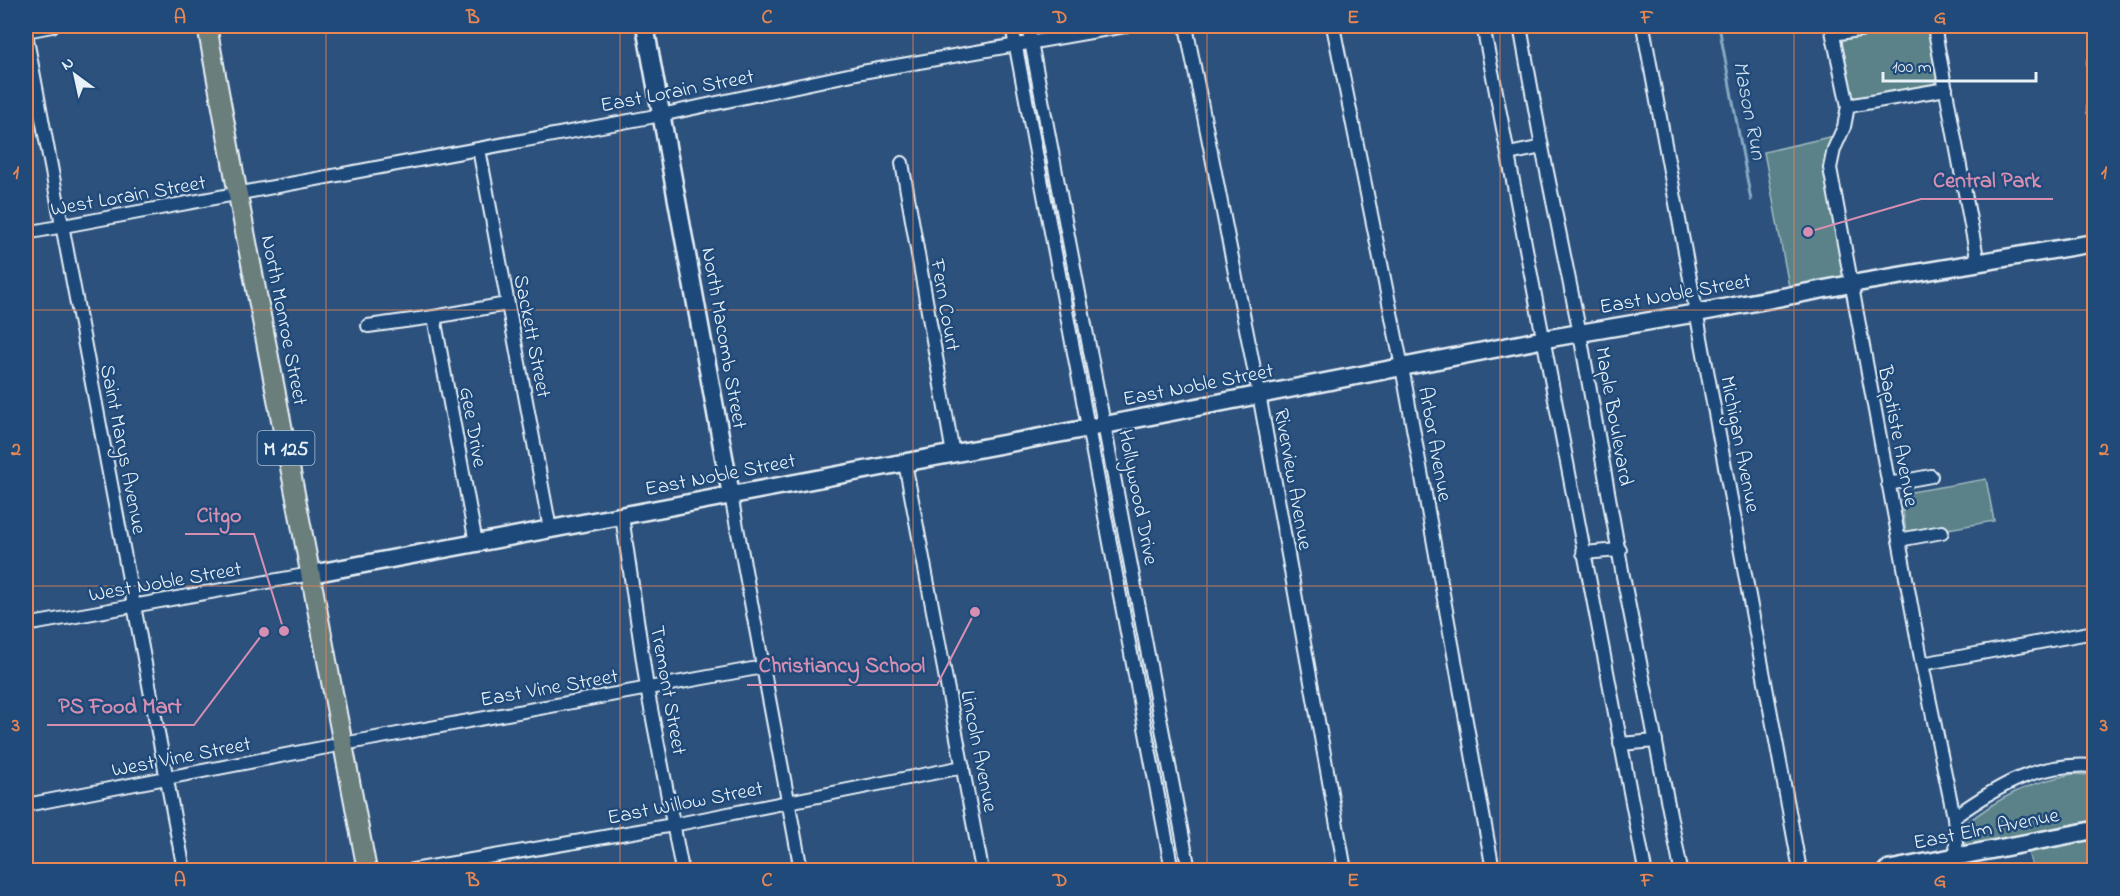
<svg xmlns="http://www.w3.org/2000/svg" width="2120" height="896" viewBox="0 0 2120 896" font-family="'Indie Flower',sans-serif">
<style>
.green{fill:#5a8288;stroke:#a1bac0;stroke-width:1.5}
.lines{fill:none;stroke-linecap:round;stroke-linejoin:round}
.stream{stroke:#85aac3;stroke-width:3}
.street-casing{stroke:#e8f1f8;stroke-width:16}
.secondary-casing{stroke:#e8f1f8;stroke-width:21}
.primary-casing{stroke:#e8f1f8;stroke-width:22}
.street{stroke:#1f4a7a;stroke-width:12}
.secondary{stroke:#1f4a7a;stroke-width:16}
.primary{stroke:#6b7f7c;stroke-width:18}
.grid{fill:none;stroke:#e88753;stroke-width:1.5;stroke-opacity:0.55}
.labels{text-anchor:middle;stroke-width:5;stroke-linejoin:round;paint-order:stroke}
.shield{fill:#1f4a7a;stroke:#acbfd2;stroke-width:1.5}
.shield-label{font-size:20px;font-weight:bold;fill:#e8f1f8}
.street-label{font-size:21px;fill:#e8f1f8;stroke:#1f4a7a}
.water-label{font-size:22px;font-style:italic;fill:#cfdfeb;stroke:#1f4a7a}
.leader{fill:none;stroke:#d78fb1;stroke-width:2}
.callout-dot{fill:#d78fb1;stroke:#1f4a7a;stroke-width:2}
.callout-label{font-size:22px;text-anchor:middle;font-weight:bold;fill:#d78fb1;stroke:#1f4a7a;stroke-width:5;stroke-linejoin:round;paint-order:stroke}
.neatline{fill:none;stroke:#e88753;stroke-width:2}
.grid-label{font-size:20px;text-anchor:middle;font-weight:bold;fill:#e88753}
</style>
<rect width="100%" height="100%" fill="#2d517d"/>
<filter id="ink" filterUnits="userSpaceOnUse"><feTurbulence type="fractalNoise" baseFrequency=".0167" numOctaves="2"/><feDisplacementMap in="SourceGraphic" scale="12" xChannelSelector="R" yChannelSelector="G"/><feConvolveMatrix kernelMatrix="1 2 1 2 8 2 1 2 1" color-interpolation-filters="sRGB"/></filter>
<g filter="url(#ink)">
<g class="green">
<path d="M1902 26H1925L1927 28 1938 76 1933 85 1860 100 1850 95 1840 48C1842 39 1846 37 1854 34Z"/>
<path d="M1838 135 1832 151 1845 277 1790 292 1764 152Z"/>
<path d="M1986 479 1994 521 1914 535 1906 532 1901 497 1906 493Z"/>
<path d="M2073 774 2094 775V820L1967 845C1960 840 1961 834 1963 826 1999 797 2027 783 2073 774Z"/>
<path d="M2094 831V870H2033L2026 844Z"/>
</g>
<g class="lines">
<path class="stream" d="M1719 26 1751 200"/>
<defs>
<g id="street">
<path d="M1012 26 1172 870"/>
<path d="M1028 26 1189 870"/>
<path d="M1186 26 1259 394 1345 870"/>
<path d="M1333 26 1402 367 1493 870"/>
<path d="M1483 26C1539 307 1590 589 1645 870"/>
<path d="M1520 26 1542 147 1580 334 1623 576 1681 870"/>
<path d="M1643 26 1800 870"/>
<path d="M1831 26 1848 106 1844 127 1834 149 1830 168 1922 664 1954 817 1957 856"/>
<path d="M1934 26 1978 263"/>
<path d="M26 31 52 26"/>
<path d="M26 34 184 870"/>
<path d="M1833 34 1884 26"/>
<path d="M2094 62V110"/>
<path d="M1848 106 1946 89"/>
<path d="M479 149 550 529"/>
<path d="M1509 154 1542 147"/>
<path d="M902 163 953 454"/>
<path d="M26 233 661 115 862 72 1125 26"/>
<path d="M434 317 476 543"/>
<path d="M368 326 434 317 507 304"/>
<path d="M905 463 982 870"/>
<path d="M1888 484 1931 476"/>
<path d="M731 495 801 870"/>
<path d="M622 516 647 688 682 870"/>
<path d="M1899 540 1942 532"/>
<path d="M1583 553 1620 550"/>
<path d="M26 625 311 574"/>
<path d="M1922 664 2094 632"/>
<path d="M1620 744 1656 741"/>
<path d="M26 805 343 744 763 667"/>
<path d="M1954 817C1999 785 2038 762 2094 766"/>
<path d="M413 870 673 825 963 767"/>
</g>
<g id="secondary">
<path d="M645 26 731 495"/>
<path d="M311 574 1105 425 1545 339 1697 313 1851 284 2094 243"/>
<path d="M1887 870 2094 830"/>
</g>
<path id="primary" d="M207 26 238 195 367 870"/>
</defs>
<use href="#street" class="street-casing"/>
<use href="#secondary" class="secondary-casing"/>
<use href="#primary" class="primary-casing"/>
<use href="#street" class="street"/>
<use href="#secondary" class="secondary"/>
<use href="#primary" class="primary"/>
</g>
</g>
<path class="grid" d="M326 26V870M620 26V870M913 26V870M1207 26V870M1500 26V870M1794 26V870M26 310H2094M26 586H2094"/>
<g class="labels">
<rect class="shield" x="257.5" y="431" width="57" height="34" rx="4.5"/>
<g class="shield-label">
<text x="286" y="455">M 125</text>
</g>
<g class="street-label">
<text transform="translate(677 90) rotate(-11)" y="7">East Lorain Street</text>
<text transform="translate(128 195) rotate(-10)" y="7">West Lorain Street</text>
<text transform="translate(1675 293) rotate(-10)" y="7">East Noble Street</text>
<text transform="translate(946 305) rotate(80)" y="7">Fern Court</text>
<text transform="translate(285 320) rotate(79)" y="7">North Monroe Street</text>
<text transform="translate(533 336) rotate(79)" y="7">Sackett Street</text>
<text transform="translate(725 338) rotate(80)" y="7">North Macomb Street</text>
<text transform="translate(1198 384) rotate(-11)" y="7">East Noble Street</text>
<text transform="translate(1615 416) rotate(80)" y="7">Maple Boulevard</text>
<text transform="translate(474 427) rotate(80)" y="7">Gee Drive</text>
<text transform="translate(1899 436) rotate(79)" y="7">Baptiste Avenue</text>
<text transform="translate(1436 444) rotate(80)" y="7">Arbor Avenue</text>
<text transform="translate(1741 444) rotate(79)" y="7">Michigan Avenue</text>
<text transform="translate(124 449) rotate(79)" y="7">Saint Marys Avenue</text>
<text transform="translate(720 474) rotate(-11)" y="7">East Noble Street</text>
<text transform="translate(1294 479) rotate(80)" y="7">Riverview Avenue</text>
<text transform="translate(1139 497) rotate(79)" y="7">Hollywood Drive</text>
<text transform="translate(165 581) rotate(-10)" y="7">West Noble Street</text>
<text transform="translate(549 687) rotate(-10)" y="7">East Vine Street</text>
<text transform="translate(669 690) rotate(80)" y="7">Tremont Street</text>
<text transform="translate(980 751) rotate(79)" y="7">Lincoln Avenue</text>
<text transform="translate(181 756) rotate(-11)" y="7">West Vine Street</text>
<text transform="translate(685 802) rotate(-11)" y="7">East Willow Street</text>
<text transform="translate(1986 828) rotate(-11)" y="7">East Elm Avenue</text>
</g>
<g class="water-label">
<text transform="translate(1751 110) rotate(79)" y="8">Mason Run</text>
</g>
</g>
<path class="leader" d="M1808 232L1921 199H2053M284 631L254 534H185M975 612L937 685H747M264 632L194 725H47"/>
<g class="callout-dot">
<circle cx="1808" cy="232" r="6"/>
<circle cx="284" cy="631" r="6"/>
<circle cx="975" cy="612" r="6"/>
<circle cx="264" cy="632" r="6"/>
</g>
<g class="callout-label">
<text x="1987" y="187">Central Park</text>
<text x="219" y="522">Citgo</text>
<text x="842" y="672">Christiancy School</text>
<text x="120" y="713">PS Food Mart</text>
</g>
<rect width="2120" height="896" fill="none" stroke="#1f4a7a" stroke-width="66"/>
<g transform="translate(75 75) rotate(327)" stroke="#1f4a7a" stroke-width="4.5" paint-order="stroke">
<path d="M0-4.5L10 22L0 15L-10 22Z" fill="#e8f1f8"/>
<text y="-9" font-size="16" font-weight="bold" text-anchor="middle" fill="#e8f1f8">N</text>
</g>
<path d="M1883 72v9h153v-9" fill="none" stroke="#e8f1f8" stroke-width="3"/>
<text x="1892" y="72" font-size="18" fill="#e8f1f8" stroke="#1f4a7a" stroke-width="4.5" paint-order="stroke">100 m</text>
<rect x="33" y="33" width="2054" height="830" class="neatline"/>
<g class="grid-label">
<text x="180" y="23">A</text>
<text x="473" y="23">B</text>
<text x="767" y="23">C</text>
<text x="1060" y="23">D</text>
<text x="1353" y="23">E</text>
<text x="1647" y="23">F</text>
<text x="1940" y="23">G</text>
<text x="16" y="178">1</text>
<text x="2104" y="178">1</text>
<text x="16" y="455">2</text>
<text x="2104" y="455">2</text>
<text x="16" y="731">3</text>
<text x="2104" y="731">3</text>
<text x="180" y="886">A</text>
<text x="473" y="886">B</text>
<text x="767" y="886">C</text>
<text x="1060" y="886">D</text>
<text x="1353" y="886">E</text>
<text x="1647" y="886">F</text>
<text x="1940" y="886">G</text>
</g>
</svg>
